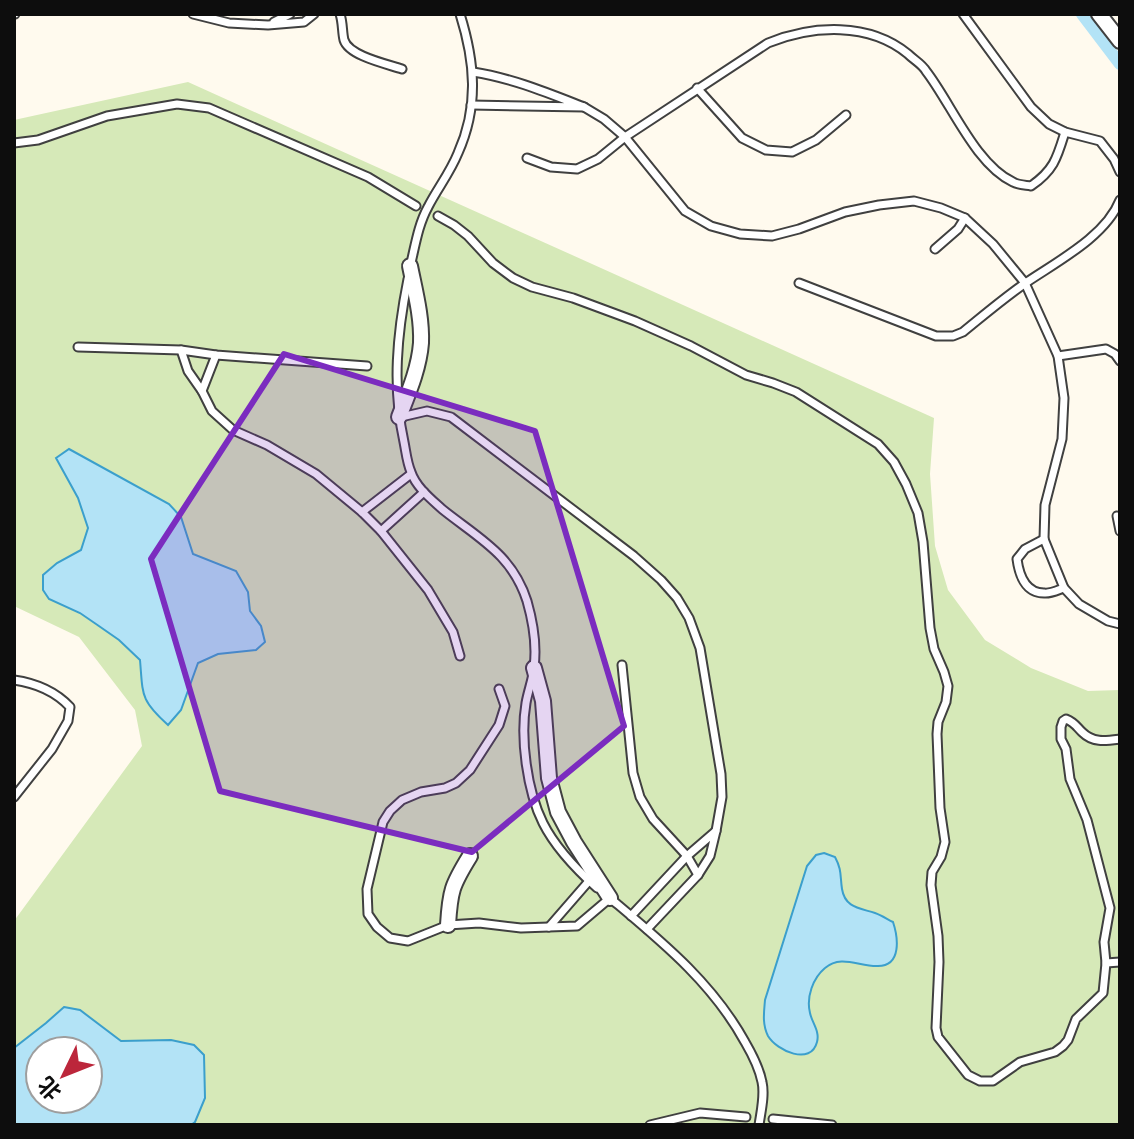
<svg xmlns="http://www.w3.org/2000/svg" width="1134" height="1139" viewBox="0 0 1134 1139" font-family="Lora,'Noto Sans SC',serif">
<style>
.green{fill:#d6e9b8;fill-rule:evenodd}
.water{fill:#b3e3f6;stroke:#3b9fcc;stroke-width:2;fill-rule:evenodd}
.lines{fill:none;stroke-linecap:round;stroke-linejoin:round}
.canal{stroke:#b3e3f6;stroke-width:12}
.lane-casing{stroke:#404040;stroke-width:11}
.street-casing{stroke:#404040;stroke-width:18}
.lane{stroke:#fff;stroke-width:7}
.street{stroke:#fff;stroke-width:14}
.marked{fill:#7b2cbf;fill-opacity:0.2;stroke:#7b2cbf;stroke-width:6;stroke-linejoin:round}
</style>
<rect width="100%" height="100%" fill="#fffaee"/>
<path class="green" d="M188 82 934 418 930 474 935 546 948 590 985 640 1031 668 1088 691 1120 690V1125H14V921L142 746 135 710 79 637 14 606V120ZM40 1051H88V1099H40Z"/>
<g class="water">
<path d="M69 449 169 504 181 517 193 554 236 571 248 592 250 611 261 626 265 642 256 650 218 654 198 663 181 710 168 725C140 700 143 695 140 660L119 640 96 624 80 613 49 599 43 590V575L57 563 81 550 88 528 78 498 56 458Z"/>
<path d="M824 853 835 857C842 870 840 876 842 889 845 908 860 908 875 913 881 915 887 919 893 922 898 937 902 966 878 966 860 967 841 954 825 968 813 978 806 997 810 1013 812 1023 820 1031 817 1042 811 1066 777 1051 768 1036 762 1024 764 1012 765 1000L807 866 816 855Z"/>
<path d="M64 1007 80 1010 121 1041 171 1040 194 1045 204 1055 205 1098 195 1122 191 1125H14V1048L46 1023ZM40 1051H88V1099H40Z"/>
</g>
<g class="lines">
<path class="canal" d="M1082 14 1120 64"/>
<defs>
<g id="lane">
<path d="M14 14H15"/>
<path d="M193 14 229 23 268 25 304 22 314 14"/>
<path d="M340 14C343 23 342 32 344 40 349 56 387 64 402 69"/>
<path d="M963 14 1031 107 1049 124 1065 132 1100 141 1114 159 1120 172"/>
<path d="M274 22 290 14"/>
<path d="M697 88 742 138 766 150 792 152 816 140 846 115"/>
<path d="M471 105 584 107C548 93 512 78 473 72"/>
<path d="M584 107 604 119 625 137 685 211 711 226 740 234 772 236 799 229 845 212 879 205 914 201 941 208 965 218 993 244 1025 283 1058 356 1064 398 1062 439 1045 505 1044 539 1064 588 1079 604 1108 621 1120 624"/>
<path d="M14 143 38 140 107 116 177 104 209 108 368 177 416 206"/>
<path d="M527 158 551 167 577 169 598 159 625 137 768 43C813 25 869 22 908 54 914 60 922 64 926 71 951 103 975 164 1013 182 1018 185 1025 185 1031 186 1054 170 1057 158 1065 132"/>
<path d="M438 216 454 225 468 236 493 263 513 278 532 287 573 298 635 321 691 346 746 375 773 383 796 392 878 444 894 462 906 484 918 513 923 542 930 628 934 649 944 672 948 686 946 702 938 722 937 734 940 808 945 842 941 857 932 872 931 885 938 936 939 962 936 1028 938 1037 968 1075 980 1081H993L1020 1062 1055 1052 1063 1046 1068 1040 1076 1019 1103 993 1106 963 1104 942 1110 908 1087 820 1070 779 1066 749 1061 739V727L1063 721 1066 719C1074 722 1076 726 1082 732 1093 743 1105 741 1120 739"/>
<path d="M935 249 958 229 965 218"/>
<path d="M410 267C415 247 418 225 428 207 437 189 450 173 458 153 479 106 475 62 460 14"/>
<path d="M408 279C397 334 392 387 404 442 406 452 407 463 411 472 416 487 431 499 442 509 478 538 512 554 527 601 533 622 537 645 534 667 533 679 528 691 526 703 520 738 527 791 543 823 555 847 577 870 597 888"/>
<path d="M799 283 936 336H953L963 332C984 315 1005 297 1027 282 1058 261 1106 236 1120 200"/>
<path d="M78 347 181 350 216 355 367 366"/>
<path d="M181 350 188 371 202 391 216 355"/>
<path d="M1058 356 1106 349 1115 354 1120 361"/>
<path d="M202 391 212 411 233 430 267 445 316 474 362 512 381 531 428 590 453 632 460 656"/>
<path d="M401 417 427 411 451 417 634 556 661 580 677 598 689 618 700 648 721 774 722 797 716 831"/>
<path d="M362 512 411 474"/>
<path d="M1117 516 1120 531"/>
<path d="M381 531 424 492"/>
<path d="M1044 539 1025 549 1017 559C1019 574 1025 593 1044 593 1050 594 1058 590 1064 588"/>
<path d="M622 665 633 773 640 797 653 819 687 856 698 875"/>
<path d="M14 680C35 683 55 691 70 707L68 721 52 749 14 797"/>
<path d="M499 689 505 706 499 725 470 770 456 783 445 788 421 792 402 800 390 811 383 822 367 889 368 914 377 927 390 938 408 941 448 925 479 923 521 928 577 926 610 898"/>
<path d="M610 898C661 941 712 982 745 1042 752 1054 759 1067 762 1082 765 1095 761 1111 759 1125"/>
<path d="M631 916 687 856 716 831 710 856 698 875 647 929"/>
<path d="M549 927 589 881"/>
<path d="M1106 963 1120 962"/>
<path d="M773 1119 832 1125"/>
<path d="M650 1125 700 1113 746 1117"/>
</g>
<g id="street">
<path d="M1099 14 1120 41"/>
<path d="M399 417C408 394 419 369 421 343 422 317 415 291 410 266"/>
<path d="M534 668 543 701 549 778 558 812 574 842 610 898"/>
<path d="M448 925C450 891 452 885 470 856"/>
</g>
</defs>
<use href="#lane" class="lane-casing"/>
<use href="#street" class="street-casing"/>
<use href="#lane" class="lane"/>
<use href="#street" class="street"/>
</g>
<path class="marked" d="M284 354 535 431 624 726 472 852 220 791 151 559Z"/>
<rect width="1134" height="1139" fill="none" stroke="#0d0d0d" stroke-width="32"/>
<g transform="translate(64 1075) rotate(227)"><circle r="38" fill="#ffffff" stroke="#9e9e9e" stroke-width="2"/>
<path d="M0-6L14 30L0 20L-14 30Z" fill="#bc263b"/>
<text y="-12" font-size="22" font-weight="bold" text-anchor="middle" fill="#0d0d0d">北</text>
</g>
</svg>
